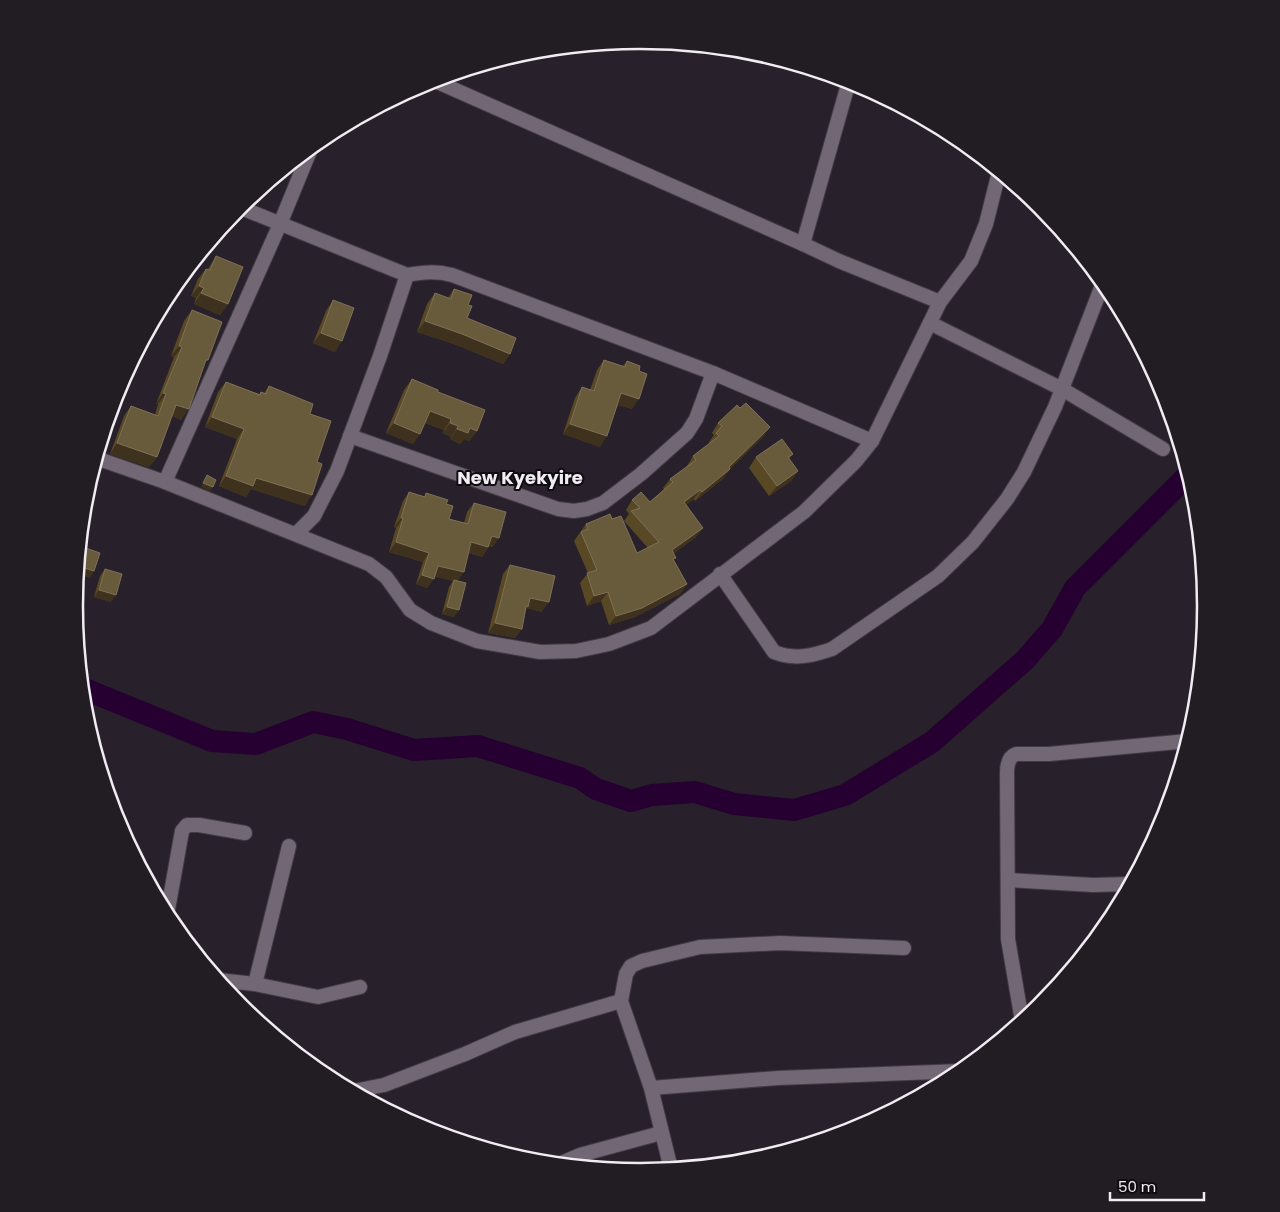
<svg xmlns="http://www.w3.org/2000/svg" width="1280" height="1212" viewBox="0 0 1280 1212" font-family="Poppins,sans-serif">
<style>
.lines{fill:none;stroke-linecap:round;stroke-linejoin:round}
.river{stroke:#260030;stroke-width:22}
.minor-casing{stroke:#423b44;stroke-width:16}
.minor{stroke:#726875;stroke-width:14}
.wall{fill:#584924}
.shaded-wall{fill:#3e311e}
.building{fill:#685b3b;stroke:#7e7157}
.labels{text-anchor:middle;stroke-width:4;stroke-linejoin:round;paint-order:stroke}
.quarter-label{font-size:18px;font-weight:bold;fill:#f1ebf2;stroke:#0f0b10}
.rim{fill:none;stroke:#f1ebf2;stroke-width:2.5}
</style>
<rect width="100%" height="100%" fill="#28202b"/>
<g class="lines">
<path class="river" d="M82 688 212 741 256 744 313 722 347 729 414 750 478 746 580 778 596 789 631 801 652 795 695 792 734 804 794 810 845 795 932 742 1025 660 1052 629 1075 588 1189 474"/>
<defs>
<g id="minor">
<path d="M433 80 803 244 839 261 940 302 971 261 986 224 999 172"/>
<path d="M239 207 407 275C424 272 436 271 452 275L713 373 872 441"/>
<path d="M803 244 849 81"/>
<path d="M930 323 1062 389 1163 449"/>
<path d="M350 436 558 509 574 511 587 509 603 503 641 474 687 433 696 419 713 373"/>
<path d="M96 458 165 482 369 564 386 577 410 610 431 623 477 641 540 652 576 651 609 644 651 628 804 512 856 461 872 441 940 302"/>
<path d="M165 482 280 224 312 146"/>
<path d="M296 534 314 516 337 471 380 356 407 275"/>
<path d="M720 574 774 652C794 660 812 656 832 649L938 576 973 542 1007 499 1024 472 1055 407 1103 283"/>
<path d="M1008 880 1093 885 1130 884"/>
<path d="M167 915 182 831 187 825H199L245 833"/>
<path d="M218 980 255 984 318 997 360 987"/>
<path d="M255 984 289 846"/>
<path d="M1022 1021 1008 939 1007 773C1007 765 1008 757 1016 754H1049L1188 741"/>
<path d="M651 1088 778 1078 961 1071"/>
<path d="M353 1091 384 1085 465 1054 515 1032 621 1001"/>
<path d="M559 1164 580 1155 661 1133"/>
<path d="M671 1169 651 1088 621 1001 626 974 631 966 642 961 700 947 780 943 904 948"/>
</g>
</defs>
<use href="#minor" class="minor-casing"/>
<use href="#minor" class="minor"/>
</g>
<g class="wall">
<path d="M216 256 228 304 220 315 194 304 196 298 191 296 198 279 206 269H208Z"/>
<path d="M454 289 468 305 467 318 510 354 503 364 454 344 417 332 427 304 435 293 448 298Z"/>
<path d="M333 300 335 352 313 343 326 311Z"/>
<path d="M192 310 203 367 181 420 172 416 157 457 149 467 110 454 124 416 131 406 155 415 158 404H156L174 357 171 356 184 321Z"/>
<path d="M604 360 623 366 627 361 639 371 632 409 618 405 600 447 563 434 575 398 582 387 590 390 597 370Z"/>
<path d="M412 379 438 392 477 431 469 441 464 439 460 444 450 439 451 437 443 433 444 430 425 423 420 434 413 444 386 433 404 390Z"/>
<path d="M226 382 259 394 261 392 264 393 269 386 310 414 317 462 305 506 251 489 246 497 219 486 237 439 205 427 218 392Z"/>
<path d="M740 408 770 427 763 437 730 469 723 479 695 501 694 499 686 505 696 537 673 554 674 561 687 584 680 594 635 617 609 625 601 601 587 606 580 583 588 573 574 541 586 524 612 519 637 553 648 548 624 521 629 514 626 510 632 500 650 502 664 489 663 488 670 479 687 467V466L693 456 710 443 709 442 714 435 712 433 718 423Z"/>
<path d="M793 454 789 459 798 471 791 481 769 496 749 468 756 457Z"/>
<path d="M409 492 424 497 426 493 446 504 449 519 464 523 467 512 474 503 499 538 492 547 489 546 482 557 468 553 458 581 454 617 442 614 449 587 453 581 435 576 427 588 416 584 423 562 389 552 396 528 394 527 403 501Z"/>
<path d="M510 565 542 612 527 608 526 610 522 629 515 638 488 633 503 574Z"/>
<path d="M105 569 111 602 94 597 100 576Z"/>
</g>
<g class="shaded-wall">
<path d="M199 286 204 288 196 298 191 296Z"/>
<path d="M201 293 228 304 220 315 194 304Z"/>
<path d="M425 321 462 334 510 354 503 364 454 344 417 332Z"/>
<path d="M321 333 342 341 335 352 313 343Z"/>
<path d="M179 346 182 347 174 357 171 356Z"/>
<path d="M163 393 166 394 158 404H156Z"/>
<path d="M621 393 639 399 632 409 614 404Z"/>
<path d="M176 405 189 409 181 420 169 415Z"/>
<path d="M430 411 451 419 444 430 423 422Z"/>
<path d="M212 417 244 429 237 439 205 427Z"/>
<path d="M394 423 420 434 413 444 386 433Z"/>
<path d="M450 423 458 426 451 437 443 433Z"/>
<path d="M570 424 607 436 600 447 563 434Z"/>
<path d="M770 427 763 437 730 469 723 479 695 501 702 492 729 467Z"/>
<path d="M470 428 477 431 469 441 464 439 460 444 450 439 457 429Z"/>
<path d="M117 443 157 457 149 467 110 454Z"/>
<path d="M798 471 791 481 769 496 777 486Z"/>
<path d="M226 476 256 478 312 495 305 506 251 489 246 497 219 486Z"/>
<path d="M203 483 213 487 210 491 201 487Z"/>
<path d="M700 490 694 499 677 512 684 502Z"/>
<path d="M401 518H403L396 528 394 527Z"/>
<path d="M703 528 696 537 665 560 672 550Z"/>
<path d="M492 536 499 538 492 547 485 545Z"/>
<path d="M396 542 429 553 423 562 389 552Z"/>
<path d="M471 542 488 547 482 557 464 552Z"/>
<path d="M78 566 94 571 90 578 77 574Z"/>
<path d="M438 566 464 572 457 582 431 576Z"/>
<path d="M422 575 434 579 427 588 416 584Z"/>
<path d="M687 584 680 594 635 617 609 625 616 616Z"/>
<path d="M99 590 116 595 111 602 94 597Z"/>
<path d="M608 592 601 601 587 606 594 596Z"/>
<path d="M530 598 549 602 542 612 527 608 521 616Z"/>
<path d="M447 607 459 610 454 617 442 614Z"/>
<path d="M495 623 522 629 515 638 488 633Z"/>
</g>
<g class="building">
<path d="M216 256 243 267 228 304 201 293 204 288 199 286 206 269 210 270Z"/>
<path d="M454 289 472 295 468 305 472 306 467 318 516 338 510 354 462 334 425 321 435 293 451 299Z"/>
<path d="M333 300 354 308 342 341 321 333Z"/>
<path d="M192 310 222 322 208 360H206L189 409 176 405 157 457 117 443 131 406 158 416 166 394 163 393 182 347 179 346Z"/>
<path d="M604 360 625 367 627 361 640 366 639 371 647 374 639 399 621 393 607 436 570 424 582 387 594 391Z"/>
<path d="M412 379 438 390V392L485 410 477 431 470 428 468 433 457 429 458 426 450 423 451 419 430 411 420 434 394 423Z"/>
<path d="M226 382 260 395 261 392 266 394 269 386 313 404 310 414 331 421 317 462 322 464 312 495 256 478 253 486 226 476 244 429 212 417Z"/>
<path d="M746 403 770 427 729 467 730 469 702 492 700 490 684 502 703 528 672 550 676 558 673 559 687 584 642 608 616 616 608 592 594 596 587 573 597 570 581 532 588 529 586 524 610 514 612 519 621 516 637 553 659 542 631 511 640 508 632 500 641 492 650 502 673 482 670 479 696 460 693 456 719 436 716 433 722 426 718 423 737 405 740 408Z"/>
<path d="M782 439 793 454 788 457 798 471 777 486 756 457Z"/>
<path d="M207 475 216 480 213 487 203 483Z"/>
<path d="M409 492 425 497 426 493 448 500 446 504 453 506 449 519 468 524 474 503 506 512 499 538 492 536 488 547 471 542 464 572 438 566 434 579 422 575 429 553 396 542 403 518H401Z"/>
<path d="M80 546 100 553 94 571 78 566Z"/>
<path d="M510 565 555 576 549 602 530 598 528 607 526 606 522 629 495 623Z"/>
<path d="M105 569 122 574 116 595 99 590Z"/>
<path d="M454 580 466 583 459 610 447 607Z"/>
</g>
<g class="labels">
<g class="quarter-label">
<text x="520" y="484">New Kyekyire</text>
</g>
</g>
<path d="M0 0H1280V1212H0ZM83 606a557 557 0 1 1 1114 0a557 557 0 1 1-1114 0Z" fill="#211d22" fill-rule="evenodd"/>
<path class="rim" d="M83 606a557 557 0 1 1 1114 0a557 557 0 1 1-1114 0Z"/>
<path d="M1110 1192v8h94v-8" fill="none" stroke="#f1ebf2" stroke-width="2.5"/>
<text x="1118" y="1192" font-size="15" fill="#f1ebf2" stroke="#0f0b10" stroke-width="4" paint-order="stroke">50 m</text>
</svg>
